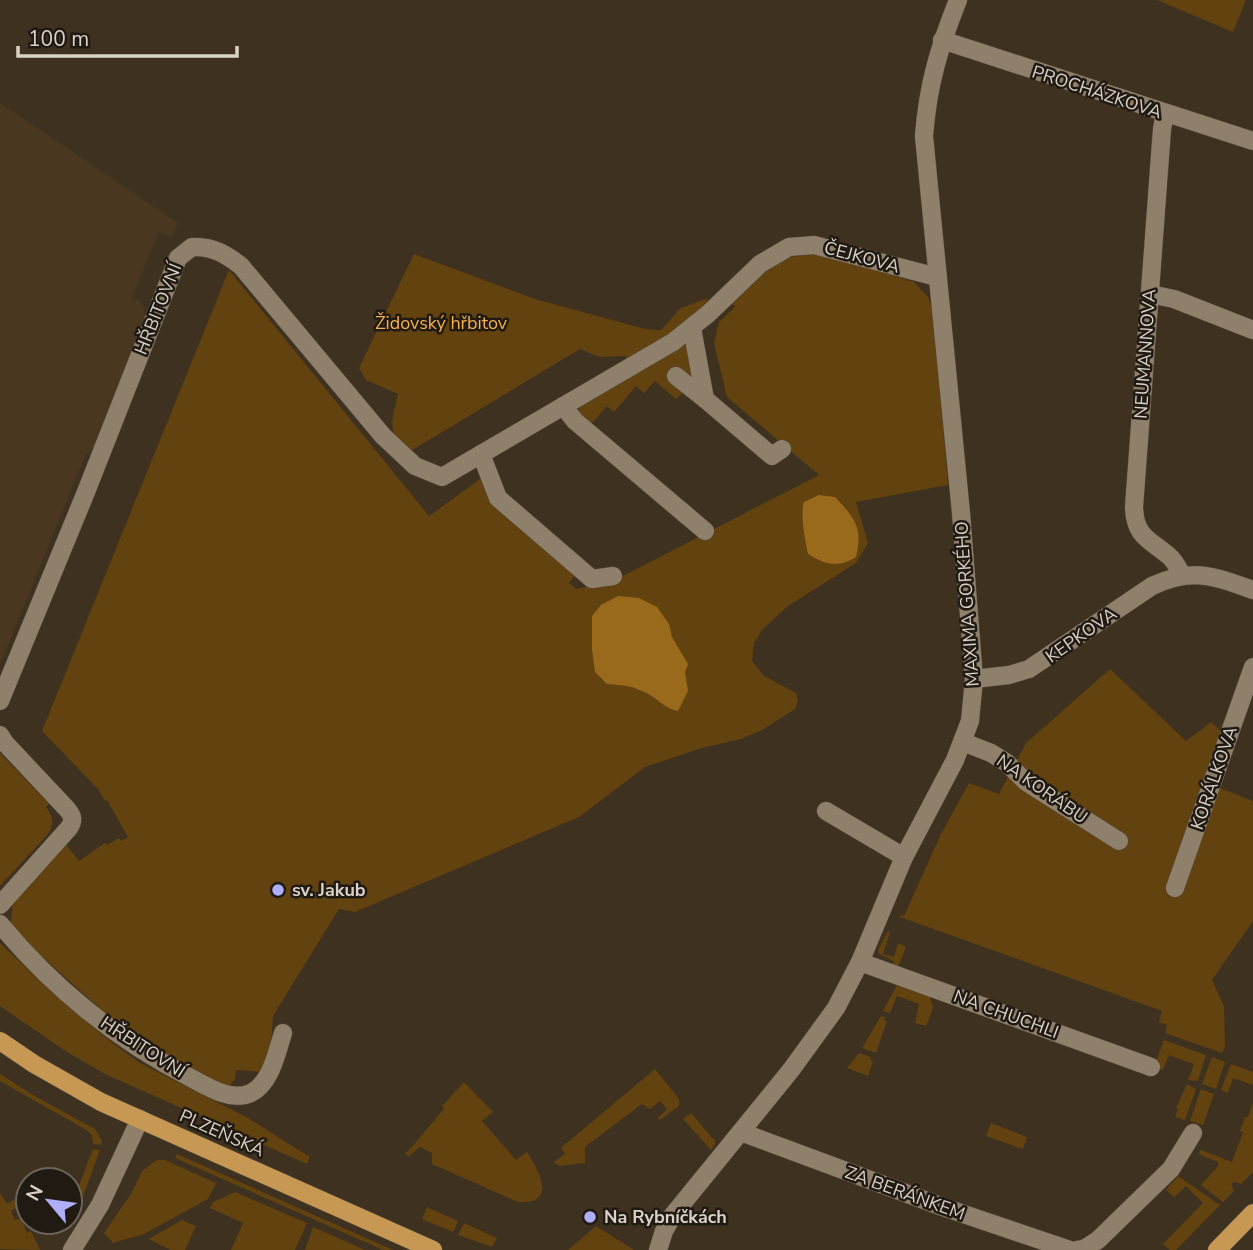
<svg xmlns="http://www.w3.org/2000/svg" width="1253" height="1250" viewBox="0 0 1253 1250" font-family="'Nunito Sans',sans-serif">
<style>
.built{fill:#493720}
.green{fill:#62420e}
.water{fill:#99691c}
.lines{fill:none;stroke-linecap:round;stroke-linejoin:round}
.minor-casing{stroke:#584d3e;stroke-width:19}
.major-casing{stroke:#584d3e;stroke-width:19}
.minor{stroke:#8f806c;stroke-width:18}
.major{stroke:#c69854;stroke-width:18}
.poi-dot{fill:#aeaefa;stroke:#201a13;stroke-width:2.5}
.labels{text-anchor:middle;stroke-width:5;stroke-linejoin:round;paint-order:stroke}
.street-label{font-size:18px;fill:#dad2c8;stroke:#201a13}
.park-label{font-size:18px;fill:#f5b14f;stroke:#201a13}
.poi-label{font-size:18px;font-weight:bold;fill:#dad2c8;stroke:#201a13;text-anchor:start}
</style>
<rect width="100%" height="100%" fill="#3e3120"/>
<path class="built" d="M0 103 178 223 172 237 159 232 131 299 140 300 147 318 96 448 86 453 0 665Z"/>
<g class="green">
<path d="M1157 0H1246L1233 32Z"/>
<path d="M414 254 535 299 645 329 661 330 681 308 708 298C699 320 647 347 627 359L625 356 600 357 580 349 409 452C386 426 391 427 398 394L366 380 359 368Z"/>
<path d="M823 254 914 282 928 297 933 311 948 485 856 502 868 543 856 563 788 606 763 629 754 643 752 661 764 676 796 693 798 701 795 709 762 730 741 739 702 748 645 767 579 817 355 912 339 909 273 1016 271 1043 261 1072 236 1070 235 1079 229 1086 222 1087 177 1063 113 1020 20 937 11 923 13 899 65 843 79 861 105 843 107 845 119 838 121 841 128 837 107 800 105 801 98 789 42 731 229 270 429 516 483 477 575 575 569 583 577 589 615 580 819 475 727 397 714 343 719 322 735 307 732 303C750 286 774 258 801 255 808 254 816 254 823 254Z"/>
<path d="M686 342 698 379 676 399 655 381 644 393 636 386 614 412 607 406 594 421 586 426 578 411 580 406Z"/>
<path d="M1110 669 1186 741 1211 722 1223 733 1207 783 1253 801V921L1212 980 1224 1006 1225 1047 1222 1053 1165 1033 1167 1025 1159 1022 1162 1011 900 917 901 915 904 916 941 834 969 783 999 794 1026 743Z"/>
<path d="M0 753 49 804 46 807C53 817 55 823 48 834L0 886Z"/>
<path d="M888 931 890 932 883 954 894 957 898 943 906 947 898 967 892 966 894 961 879 954 878 950Z"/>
<path d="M0 943 58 998 107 1039 140 1063 248 1118 310 1157 307 1164 105 1074 67 1052 0 1006Z"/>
<path d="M897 985 930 997 933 1008 926 1026 915 1023 919 1004 897 996 890 1013 883 1011Z"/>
<path d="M881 1016 885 1017 884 1020 887 1021 876 1053 862 1048Z"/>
<path d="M1164 1040 1206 1055 1198 1081 1188 1080 1194 1064 1169 1055 1163 1070 1154 1067Z"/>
<path d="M859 1053 871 1057 870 1060 873 1061 868 1076 847 1068Z"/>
<path d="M1212 1057 1225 1062 1216 1089 1202 1084Z"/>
<path d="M1231 1064 1253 1072V1085L1233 1078 1228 1093 1221 1090Z"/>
<path d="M655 1069 679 1099V1106L660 1120 658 1118 667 1109 660 1101 650 1109 642 1104 585 1147V1163L559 1166 554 1162 565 1154 561 1148 562 1147Z"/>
<path d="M0 1074 33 1095 95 1129 102 1141 101 1145 93 1144 92 1135 88 1131 0 1081Z"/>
<path d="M464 1082 493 1112 482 1121 516 1160 527 1152C538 1169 559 1205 518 1202L432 1164V1153L420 1147 409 1156 405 1154C420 1139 430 1124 444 1109L442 1106Z"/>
<path d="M1187 1084 1196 1089 1185 1120 1175 1117 1178 1109 1176 1108Z"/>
<path d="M1201 1089 1214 1094 1203 1125 1190 1121Z"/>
<path d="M1253 1103V1172L1241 1184 1234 1182 1231 1184 1234 1191 1223 1202 1201 1185 1218 1166V1162L1200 1155 1199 1152 1201 1150 1232 1162 1243 1132 1240 1131 1245 1117H1248Z"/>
<path d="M691 1113 716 1142 711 1150 683 1119Z"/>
<path d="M991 1123 1027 1137 1023 1149 986 1136Z"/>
<path d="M93 1149 100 1150 79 1207 72 1204Z"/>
<path d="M177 1154 393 1250H383L175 1158Z"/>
<path d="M157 1160H165L216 1183 208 1199 144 1234 113 1243 104 1233 131 1194 142 1171Z"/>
<path d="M1178 1176 1220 1205 1176 1250H1170L1163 1244 1203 1203 1186 1186 1174 1197 1166 1190Z"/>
<path d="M235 1192 307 1223 295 1250H231L243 1223 210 1208 213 1202Z"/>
<path d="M0 1193 7 1204 13 1200 17 1201 18 1207 11 1211 15 1220 21 1218 27 1233 31 1231 40 1250 0 1249Z"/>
<path d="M427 1207 458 1221 453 1232 422 1219Z"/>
<path d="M182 1220 196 1226 185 1250H171L149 1239Z"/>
<path d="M464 1223 497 1238 492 1247 458 1235Z"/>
<path d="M596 1226 634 1250H568Z"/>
<path d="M313 1227 365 1250H305Z"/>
</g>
<g class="water">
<path d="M819 495 835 497C855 518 863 528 856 557 839 568 825 565 808 554 805 541 800 514 804 502Z"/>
<path d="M618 596 639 598 657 607 669 624 672 637 688 664 685 672 688 691 678 711C666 709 660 701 650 695 635 686 623 685 607 684L595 672 592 649V616L601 605Z"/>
</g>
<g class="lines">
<defs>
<g id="minor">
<path d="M942 40 1253 141"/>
<path d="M1165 114 1162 129 1134 507C1135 537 1149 539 1169 556 1175 561 1178 568 1182 575"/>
<path d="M1150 294 1174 299 1253 330"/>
<path d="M692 328 705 399 772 456 782 449"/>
<path d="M676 376 705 399"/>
<path d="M563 406 575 421 705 531"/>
<path d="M481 454 498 498 592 579 613 576"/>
<path d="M974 679 1009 675 1029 669 1152 586C1192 567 1214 576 1253 590"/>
<path d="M0 701 86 492 178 258 192 247C212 246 226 254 241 266L383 436 415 466 442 477 673 342 708 314 760 264 789 247 814 245 937 277"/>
<path d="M0 735 5 743 67 809C73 816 74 820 69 828L0 905"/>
<path d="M963 742 991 753 1007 763 1026 782 1119 841"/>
<path d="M826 811 904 857"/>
<path d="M1175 888 1253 667"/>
<path d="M0 924C52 987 118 1041 191 1078 208 1087 231 1102 251 1093 271 1083 277 1052 283 1033"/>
<path d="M860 962 1151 1067"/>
<path d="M741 1132 943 1207 1070 1250"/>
<path d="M72 1250 100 1205 140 1119"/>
<path d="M658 1250 664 1231 673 1215 791 1070 836 1008 860 962 904 857 955 760 970 721 974 679 961 513 924 136C928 84 939 48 958 0"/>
<path d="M1077 1250 1084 1249 1098 1240 1171 1169 1193 1133"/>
</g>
<g id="major">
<path d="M0 1041 34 1064 101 1102 433 1250"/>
<path d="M1217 1250 1253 1213"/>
</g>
</defs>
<use href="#minor" class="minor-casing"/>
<use href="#major" class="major-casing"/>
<use href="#minor" class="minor"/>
<use href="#major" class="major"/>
</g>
<g class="poi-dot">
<circle cx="278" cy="890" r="7"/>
<circle cx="590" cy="1217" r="7"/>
</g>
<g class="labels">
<g class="street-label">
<text transform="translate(1097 92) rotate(18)" y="6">PROCHÁZKOVA</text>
<text transform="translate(862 257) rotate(15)" y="6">ČEJKOVA</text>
<text transform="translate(158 309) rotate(-68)" y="6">HŘBITOVNÍ</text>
<text transform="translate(1145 354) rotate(-86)" y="6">NEUMANNOVA</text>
<text transform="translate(967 604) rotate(-94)" y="6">MAXIMA GORKÉHO</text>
<text transform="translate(1081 635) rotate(-35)" y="6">KEPKOVA</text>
<text transform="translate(1214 778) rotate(-71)" y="6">KORÁLKOVA</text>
<text transform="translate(1042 789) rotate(35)" y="6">NA KORÁBU</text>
<text transform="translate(1006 1014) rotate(20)" y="6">NA CHUCHLI</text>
<text transform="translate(143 1047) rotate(33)" y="6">HŘBITOVNÍ</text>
<text transform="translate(222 1133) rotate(24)" y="6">PLZEŇSKÁ</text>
<text transform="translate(905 1193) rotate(20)" y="6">ZA BERÁNKEM</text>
</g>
<g class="park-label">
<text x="441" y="329">Židovský hřbitov</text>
</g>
<g class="poi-label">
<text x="292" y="896">sv. Jakub</text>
<text x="604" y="1223">Na Rybníčkách</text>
</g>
</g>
<g transform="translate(49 1201) rotate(299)"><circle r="33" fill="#201a13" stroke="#6a645b" stroke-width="2"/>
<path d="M0-5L12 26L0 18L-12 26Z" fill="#aeaefa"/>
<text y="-10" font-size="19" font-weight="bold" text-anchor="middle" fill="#dad2c8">N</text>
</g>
<path d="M18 46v10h219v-10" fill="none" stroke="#dad2c8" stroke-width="3.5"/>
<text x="28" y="46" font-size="21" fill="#dad2c8" stroke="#201a13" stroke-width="5" paint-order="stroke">100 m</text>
</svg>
